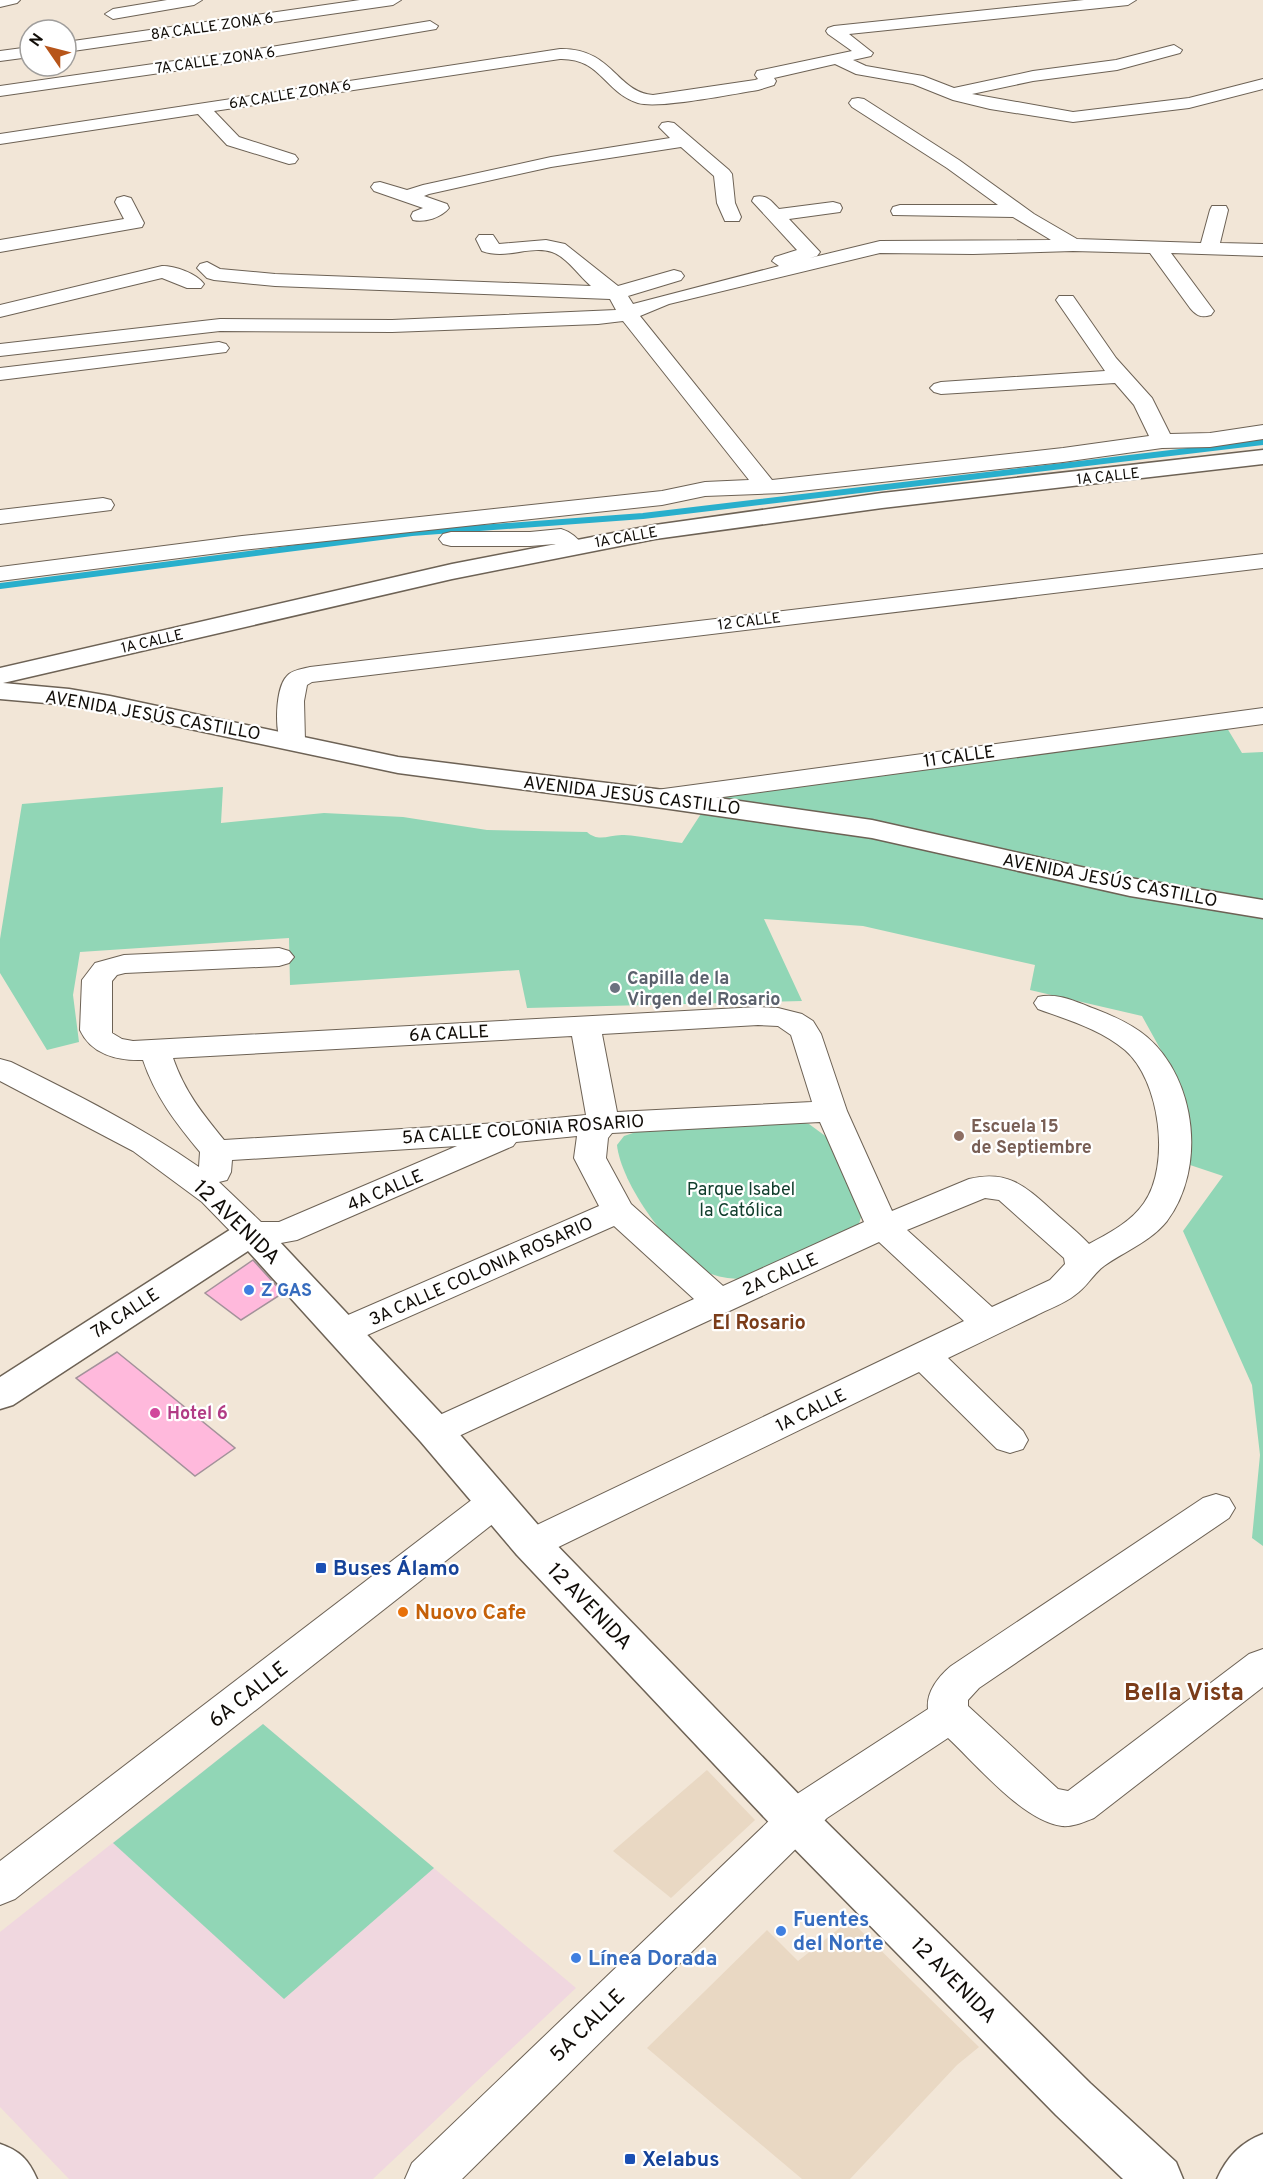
<svg xmlns="http://www.w3.org/2000/svg" width="1263" height="2179" viewBox="0 0 1263 2179" font-family="Overpass,sans-serif">
<style>
.built{fill:#e9d8c3}
.education{fill:#f0d7df}
.green{fill:#91d6b6}
.lines{fill:none;stroke-linecap:round;stroke-linejoin:round}
.stream{stroke:#29afcc;stroke-width:6}
.building{fill:#ffb9dc;stroke:#a3929a;stroke-width:1.5}
.street-casing{stroke:#6d6255;stroke-width:2}
.secondary-casing{stroke:#6d6255;stroke-width:3}
.primary-casing{stroke:#6d6255;stroke-width:3}
.street{fill:#fff;fill-rule:evenodd}
.secondary{fill:#fff;fill-rule:evenodd}
.primary{fill:#fff;fill-rule:evenodd}
.worship-dot{fill:#6b7280;stroke:#fff;stroke-width:2}
.education-dot{fill:#8d6e63;stroke:#fff;stroke-width:2}
.shop-dot{fill:#3f7fe0;stroke:#fff;stroke-width:2}
.hotel-dot{fill:#d1479c;stroke:#fff;stroke-width:2}
.transit-dot{fill:#1a4fb4;stroke:#fff;stroke-width:2}
.food-dot{fill:#e8710a;stroke:#fff;stroke-width:2}
.labels{text-anchor:middle;stroke-width:4.5;stroke-linejoin:round;paint-order:stroke}
.far-street-label{font-size:15px;fill:#110d08;stroke:#fff}
.street-label{font-size:18px;fill:#110d08;stroke:#fff}
.worship-label{font-size:18px;font-weight:bold;fill:#5b616d;stroke:#fff;text-anchor:start}
.education-label{font-size:18px;font-weight:bold;fill:#785e54;stroke:#fff;text-anchor:start}
.park-label{font-size:18px;fill:#103d2c;stroke:#fff}
.shop-label{font-size:18px;font-weight:bold;fill:#366cbe;stroke:#fff;text-anchor:start}
.hotel-label{font-size:18px;font-weight:bold;fill:#b23c85;stroke:#fff;text-anchor:start}
.neighbourhood-label{font-size:20px;font-weight:bold;fill:#7b3c19;stroke:#fff}
.near-street-label{font-size:21px;fill:#110d08;stroke:#fff}
.near-transit-label{font-size:21px;font-weight:bold;fill:#164399;stroke:#fff;text-anchor:start}
.near-food-label{font-size:21px;font-weight:bold;fill:#c56008;stroke:#fff;text-anchor:start}
.near-shop-label{font-size:21px;font-weight:bold;fill:#366cbe;stroke:#fff;text-anchor:start}
.near-neighbourhood-label{font-size:24px;font-weight:bold;fill:#7b3c19;stroke:#fff}
</style>
<rect width="100%" height="100%" fill="#f2e6d7"/>
<g class="built">
<path d="M707 1770 755 1820 671 1898 613 1851Z"/>
<path d="M850 1920 979 2047 957 2065 850 2179H802L647 2048 767 1930 798 1961Z"/>
</g>
<path class="education" d="M263 1724 576 1988 373 2179H69L0 2107V1932Z"/>
<g class="green">
<path d="M1227 728 1242 753 1263 752V1546L1252 1538 1260 1455 1252 1385 1183 1231 1223 1176 1190 1165 1183 1090 1142 1016 1030 990 1035 965 863 926 764 919 802 1001 527 1008 519 970 290 985 289 938 80 952 73 995 79 1042 47 1050 0 973V939L22 804 223 787 221 823 324 813 403 817 487 830 587 832C599 843 610 834 624 835 643 836 663 841 682 843L712 797Z"/>
<path d="M781 1118 809 1124 828 1138 862 1214 857 1230 744 1279C733 1279 722 1278 711 1274 674 1258 621 1185 617 1145L624 1136 636 1132Z"/>
<path d="M263 1724 434 1868 284 1999 113 1843Z"/>
</g>
<g class="lines">
<path class="stream" d="M0 586 412 533 643 516 1263 442"/>
</g>
<g class="building">
<path d="M253 1260 283 1293 241 1320 205 1293Z"/>
<path d="M117 1352 235 1448 195 1476 76 1378Z"/>
</g>
<g class="lines">
<defs>
<g id="street">
<path d="M0 0H20L17 3 0 7Z"/>
<path d="M167 0H202L194 5 113 19 105 14 113 9Z"/>
<path d="M360 0H401L393 5 66 52V42Z"/>
<path d="M1084 0H1136L1128 5 849 34 873 53 871 56 853 60 866 66 923 76 954 88 1033 71 1116 60 1174 45 1182 50 1180 53 1117 70 1033 81 972 94 1073 112 1189 98 1263 79V89L1189 108 1073 122 990 109 953 100 913 84 856 74 835 64 774 78 776 81 774 85 758 90C733 94 659 109 638 103 604 92 601 58 560 59L214 111 239 137 295 155 298 159 295 163 289 164 227 145 198 114 0 144V134L560 49C613 48 616 92 653 95L755 80 758 79 755 75 757 71 852 51 828 34 826 31 828 28 834 26Z"/>
<path d="M430 21 438 26 436 29 271 57 0 96V86L271 47Z"/>
<path d="M30 47V57L0 61V51Z"/>
<path d="M858 98 864 99 959 160 1034 214 1077 239 1201 243 1210 210 1212 206H1226L1228 210 1220 243 1263 244V256L1171 253 1214 311 1211 315C1201 318 1197 316 1190 308L1150 253 1073 251 973 254 880 253 669 304 640 316 772 480 1063 448 1149 436 1134 405 1115 383 941 394 934 392 930 388 934 384 941 382 1105 371 1056 300 1059 296H1073L1116 358 1152 398 1170 434 1210 433 1263 425V439L1210 447 1162 448 1063 462 782 493 705 496 662 505 242 550 0 581V567L242 536 662 491 705 482 749 480 623 321 598 324 392 332 220 331 0 356V344L220 319 392 320 616 310 610 299 275 286 214 280 207 278 197 268 200 264 207 262 220 269 275 274 591 286C579 276 567 257 552 252 530 245 506 260 482 251L476 239 479 235H493L499 244 546 240 565 244 618 286 674 270 681 272 684 276 681 280 628 296 633 304 779 266 772 261 775 257 797 250 752 201 754 197C767 194 771 201 779 209L833 202 840 204 842 208 840 212 789 219 820 252 817 256 810 258 880 241 1051 240 1013 217 893 215 891 211 893 207 900 205H998L947 168 852 107 849 103 852 99Z"/>
<path d="M668 122 674 123 729 170 732 174 735 203 741 217 739 221H725L717 203 714 176 681 147 551 167 429 194 424 196 447 204 449 208C442 217 425 223 413 220L411 216 413 212 423 208 374 191 371 187 374 183 380 182 407 190 423 185 551 157 670 138 659 127 662 123Z"/>
<path d="M124 196 131 198 144 223 142 227 0 252V240L124 219 115 202 117 198Z"/>
<path d="M162 266C175 266 196 273 204 284L201 288H187L162 278 0 317V305Z"/>
<path d="M219 342 226 344 229 348 226 352 0 380V368Z"/>
<path d="M103 498 111 500 114 505 111 510 0 524V510Z"/>
<path d="M561 529C571 532 578 538 584 547L580 552C568 555 564 552 555 544L530 546H451L443 544 439 539 443 534 451 532H530Z"/>
<path d="M1263 554V568L312 682 307 685 304 701 305 741 301 747 292 749 283 747C274 734 275 688 287 676 292 670 302 669 310 667Z"/>
<path d="M1263 708V724L656 806 646 804 642 798 646 792 656 790Z"/>
<path d="M279 948 289 951 294 957 289 963 279 966 125 973 117 975 112 981V1033L122 1039 133 1041 758 1007 778 1008 802 1014 813 1021 821 1034 847 1111 892 1211 969 1179C1009 1169 1027 1188 1055 1213 1066 1223 1079 1233 1089 1244 1109 1233 1131 1222 1144 1203 1171 1165 1160 1080 1125 1050 1100 1029 1068 1020 1038 1009L1034 1003 1038 997C1057 992 1077 1002 1095 1009 1113 1016 1132 1024 1147 1037 1197 1080 1206 1169 1167 1221 1150 1242 1125 1251 1104 1266 1093 1274 1087 1287 1075 1295 1064 1304 1048 1309 1035 1316 1006 1330 977 1344 948 1358L1023 1431 1028 1440 1023 1449 1010 1453 997 1449 919 1372 544 1554 531 1559 518 1554 512 1544 518 1534 964 1321 879 1242 448 1441 435 1445 422 1441 417 1432 422 1423 694 1299 614 1226 356 1340 344 1343 332 1340 326 1331 332 1322 599 1206 574 1158 577 1136 516 1142 513 1146 297 1240 270 1245 239 1240 202 1202 133 1151 0 1081V1059L11 1062C76 1094 140 1126 199 1167L200 1152C176 1123 155 1096 143 1060 117 1061 91 1054 80 1030L82 980 95 963 124 955ZM758 1025 778 1026 791 1035 812 1102 617 1112 602 1034ZM572 1036 586 1115 516 1122 224 1140C202 1113 185 1092 173 1058ZM820 1122 864 1222 723 1286 631 1204 606 1158 608 1138 612 1133ZM457 1146 279 1222H261L219 1182 227 1180 231 1172 232 1160ZM985 1198 999 1200 1064 1258 1065 1264 1050 1280 992 1307 907 1230Z"/>
<path d="M495 1488 508 1492 514 1502 508 1512 15 1899 0 1905V1861L482 1492Z"/>
<path d="M1216 1494 1229 1498 1235 1508 1229 1518 979 1688 968 1700V1706L1058 1789 1068 1791 1249 1654 1263 1649V1687L1094 1818C1084 1822 1073 1827 1062 1826 1023 1821 977 1765 948 1738L827 1818 462 2179H405L412 2163 797 1794 928 1709C926 1692 939 1676 951 1666L1203 1498Z"/>
</g>
<g id="secondary">
<path d="M1263 450V464L882 508 655 539 452 579 3 683 69 689 110 696 398 757 656 789 872 820 1130 878 1263 900V918L1130 896 872 838 656 807 398 773 110 712 69 705 0 699V668L452 564 655 525 882 493Z"/>
<path d="M251 1220 263 1224 449 1422 545 1533 812 1808 1090 2083 1176 2162 1183 2179H1123L1056 2115 780 1834 517 1555 421 1442 248 1251 13 1405 0 1409V1377L239 1224Z"/>
<path d="M0 2144C20 2151 28 2159 37 2179H0Z"/>
</g>
<path id="primary" d="M1263 2134V2179H1217C1227 2157 1240 2143 1263 2134Z"/>
</defs>
<use href="#street" class="street-casing"/>
<use href="#secondary" class="secondary-casing"/>
<use href="#primary" class="primary-casing"/>
<use href="#street" class="street"/>
<use href="#secondary" class="secondary"/>
<use href="#primary" class="primary"/>
</g>
<circle class="worship-dot" cx="615" cy="988" r="6"/>
<circle class="education-dot" cx="959" cy="1136" r="6"/>
<g class="shop-dot">
<circle cx="249" cy="1290" r="6"/>
<circle cx="781" cy="1931" r="6"/>
<circle cx="576" cy="1958" r="6"/>
</g>
<circle class="hotel-dot" cx="155" cy="1413" r="6"/>
<g class="transit-dot">
<rect x="315" y="1562" width="12" height="12" rx="3"/>
<rect x="624" y="2153" width="12" height="12" rx="3"/>
</g>
<circle class="food-dot" cx="403" cy="1612" r="6"/>
<g class="labels">
<g class="far-street-label">
<text transform="translate(212 26) rotate(-8)" y="5">8A CALLE ZONA 6</text>
<text transform="translate(215 60) rotate(-8)" y="5">7A CALLE ZONA 6</text>
<text transform="translate(290 94) rotate(-9)" y="5">6A CALLE ZONA 6</text>
<text transform="translate(1108 476) rotate(-6)" y="5">1A CALLE</text>
<text transform="translate(626 537) rotate(-10)" y="5">1A CALLE</text>
<text transform="translate(749 621) rotate(-7)" y="5">12 CALLE</text>
<text transform="translate(152 641) rotate(-13)" y="5">1A CALLE</text>
</g>
<g class="street-label">
<text transform="translate(153 715) rotate(10)" y="6">AVENIDA JESÚS CASTILLO</text>
<text transform="translate(959 756) rotate(-8)" y="6">11 CALLE</text>
<text transform="translate(632 795) rotate(7)" y="6">AVENIDA JESÚS CASTILLO</text>
<text transform="translate(1110 880) rotate(11)" y="6">AVENIDA JESÚS CASTILLO</text>
<text transform="translate(449 1033) rotate(-3)" y="6">6A CALLE</text>
<text transform="translate(523 1129) rotate(-4)" y="6">5A CALLE COLONIA ROSARIO</text>
<text transform="translate(385 1190) rotate(-23)" y="6">4A CALLE</text>
<text transform="translate(481 1271) rotate(-24)" y="6">3A CALLE COLONIA ROSARIO</text>
<text transform="translate(780 1274) rotate(-24)" y="6">2A CALLE</text>
<text transform="translate(125 1313) rotate(-33)" y="6">7A CALLE</text>
<text transform="translate(811 1410) rotate(-26)" y="6">1A CALLE</text>
</g>
<g class="worship-label">
<text x="627" y="984">Capilla de la<tspan x="627" dy="21">Virgen del Rosario</tspan></text>
</g>
<g class="education-label">
<text x="971" y="1132">Escuela 15<tspan x="971" dy="21">de Septiembre</tspan></text>
</g>
<g class="park-label">
<text x="741" y="1195">Parque Isabel<tspan x="741" dy="21">la Católica</tspan></text>
</g>
<g class="shop-label">
<text x="261" y="1296">Z GAS</text>
</g>
<g class="hotel-label">
<text x="167" y="1419">Hotel 6</text>
</g>
<g class="neighbourhood-label">
<text x="759" y="1329">El Rosario</text>
</g>
<g class="near-street-label">
<text transform="translate(237 1222) rotate(44)" y="7">12 AVENIDA</text>
<text transform="translate(590 1606) rotate(46)" y="7">12 AVENIDA</text>
<text transform="translate(248 1694) rotate(-38)" y="7">6A CALLE</text>
<text transform="translate(954 1980) rotate(45)" y="7">12 AVENIDA</text>
<text transform="translate(587 2025) rotate(-44)" y="7">5A CALLE</text>
</g>
<g class="near-transit-label">
<text x="333" y="1575">Buses Álamo</text>
<text x="642" y="2166">Xelabus</text>
</g>
<g class="near-food-label">
<text x="415" y="1619">Nuovo Cafe</text>
</g>
<g class="near-shop-label">
<text x="793" y="1926">Fuentes<tspan x="793" dy="24">del Norte</tspan></text>
<text x="588" y="1965">Línea Dorada</text>
</g>
<g class="near-neighbourhood-label">
<text x="1184" y="1700">Bella Vista</text>
</g>
</g>
<g transform="translate(48 48) rotate(305)"><circle r="28" fill="#ffffff" stroke="#a09e9c" stroke-width="1.5"/>
<path d="M0-4.5L10 22L0 15L-10 22Z" fill="#b7551a"/>
<text y="-9" font-size="16" font-weight="bold" text-anchor="middle" fill="#110d08">N</text>
</g>
</svg>
